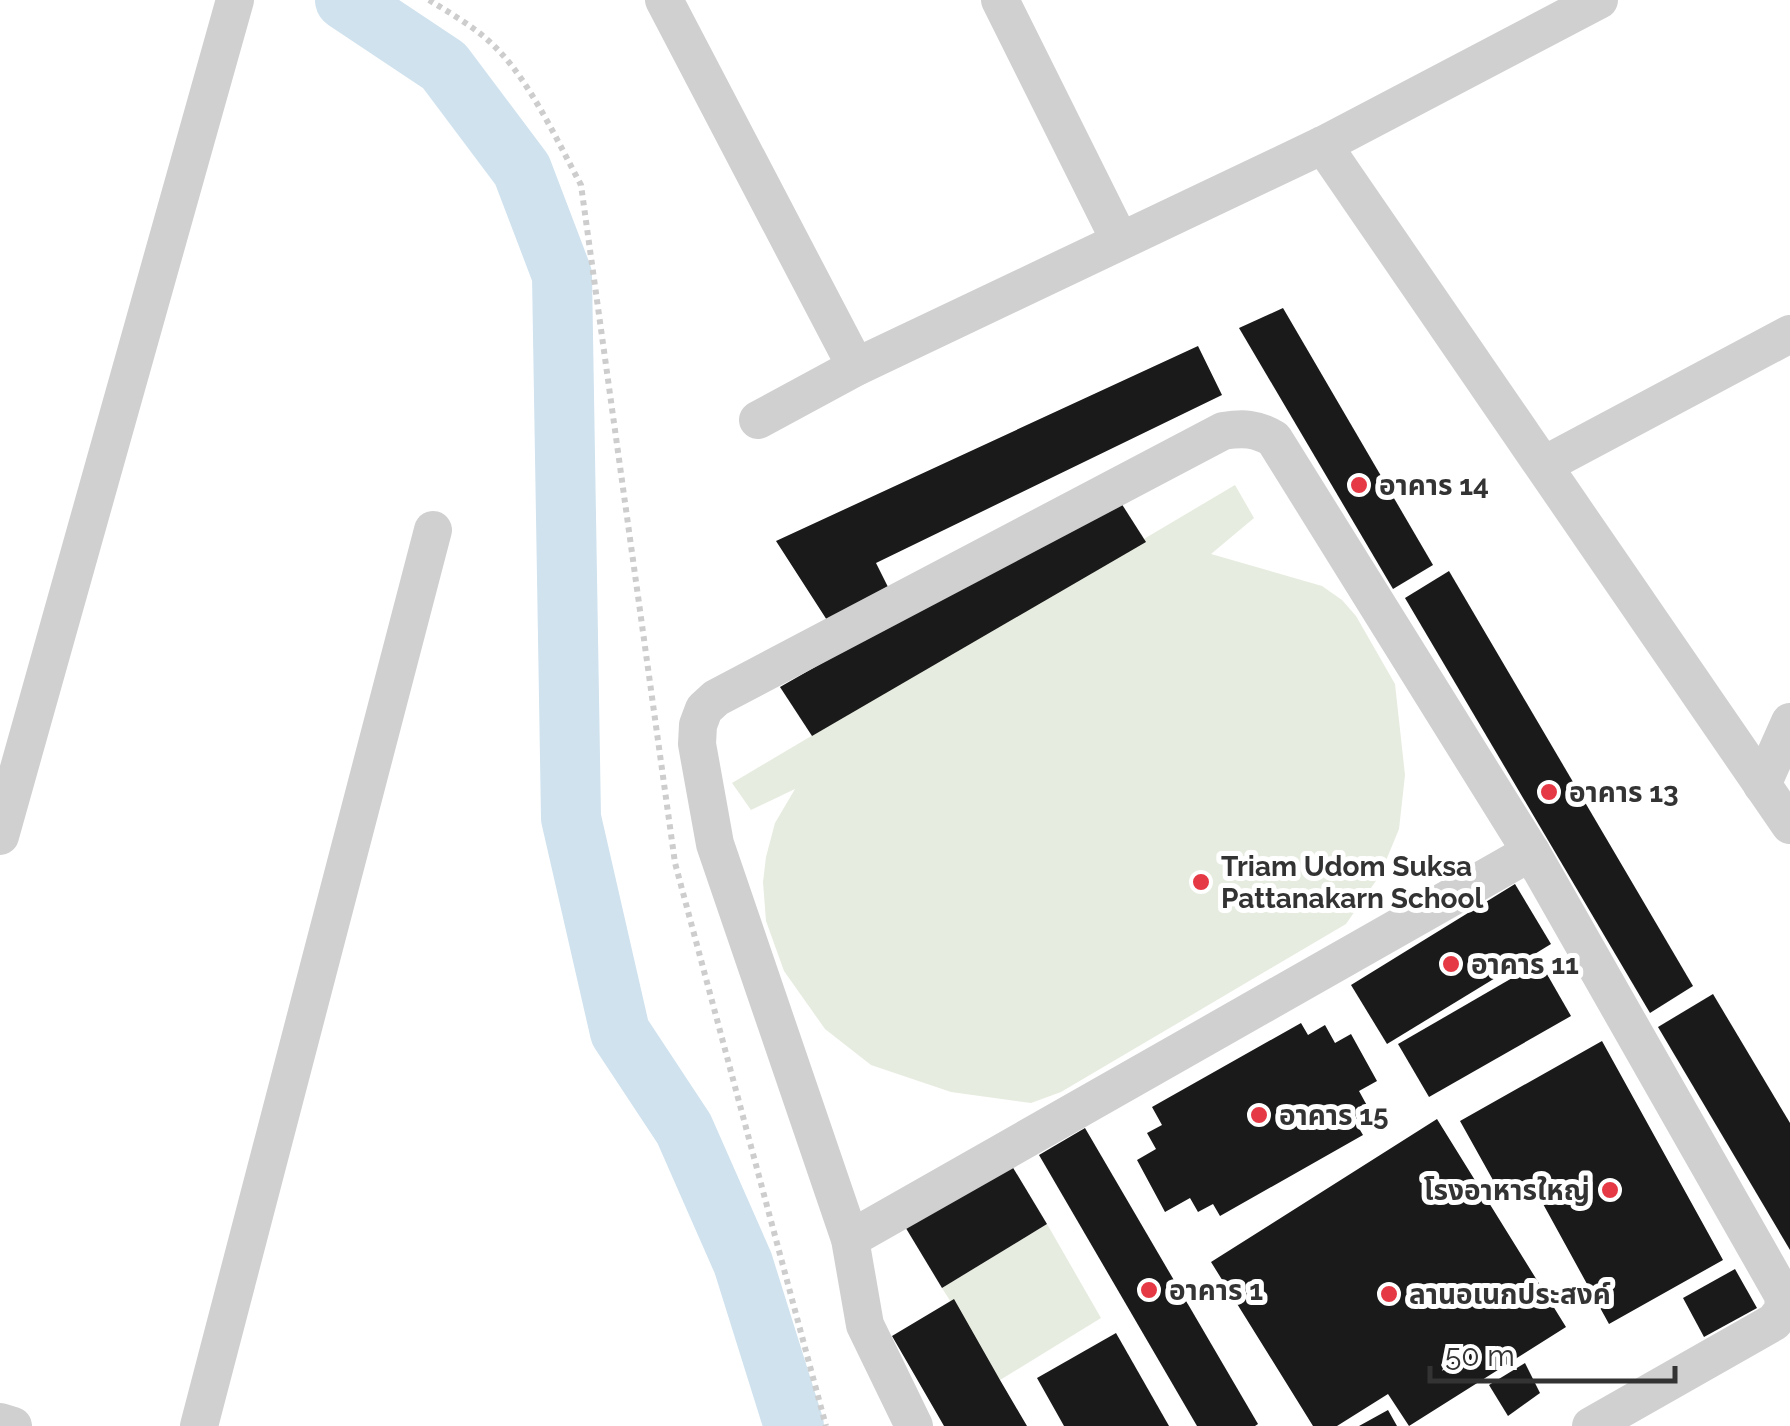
<svg xmlns="http://www.w3.org/2000/svg" width="1790" height="1426" viewBox="0 0 1790 1426" font-family="Raleway,'Noto Sans Thai',sans-serif">
<style>
.green{fill:#e6ecdf}
.lines{fill:none;stroke-linecap:round;stroke-linejoin:round}
.river{stroke:#cfe2ee;stroke-width:60}
.building{fill:#1a1a1a}
.path{stroke:#cdcdcd;stroke-width:6;stroke-dasharray:5 5;stroke-linecap:butt}
.minor{stroke:#d0d0d0;stroke-width:38}
.poi-dot{fill:#e63946;stroke:#fff;stroke-width:4}
.labels{text-anchor:middle;stroke-width:10;stroke-linejoin:round;paint-order:stroke}
.poi-label{font-size:28px;font-weight:bold;fill:#333;stroke:#fff;text-anchor:start}
</style>
<rect width="100%" height="100%" fill="#fff"/>
<g class="green">
<path d="M1235 485 1254 518 1211 554 1322 586 1342 600 1356 616 1395 684 1405 775 1399 829 1380 875 1346 924 1061 1092 1031 1103 951 1092 871 1065 825 1029 784 971 766 921 763 882 766 857 775 823 795 789 751 810 732 783Z"/>
<path d="M1047 1224 1101 1318 1000 1380 942 1288Z"/>
</g>
<g class="lines">
<path class="river" d="M345 0 444 66 522 170 562 275 571 818 620 1032 684 1129 743 1263 794 1426"/>
</g>
<g class="building">
<path d="M1283 308 1433 565 1393 589 1239 328Z"/>
<path d="M1198 346 1222 395 876 563 892 595 834 631 776 541Z"/>
<path d="M1116 495 1146 542 812 736 780 687Z"/>
<path d="M1449 571 1693 986 1650 1013 1405 598Z"/>
<path d="M1515 884 1551 944 1387 1044 1351 985Z"/>
<path d="M1540 962 1571 1016 1429 1097 1398 1044Z"/>
<path d="M1713 994 1790 1123V1250L1658 1027Z"/>
<path d="M1301 1023 1308 1035 1325 1025 1335 1043 1351 1034 1377 1081 1359 1091 1370 1111 1354 1120 1363 1135 1220 1216 1213 1204 1198 1212 1190 1198 1165 1212 1137 1160 1156 1149 1147 1133 1162 1125 1152 1107Z"/>
<path d="M1602 1041 1723 1260 1609 1324 1531 1182 1503 1198 1460 1121Z"/>
<path d="M1437 1119 1566 1327 1409 1426 1388 1394 1337 1426H1313L1211 1262Z"/>
<path d="M1085 1128 1258 1424 1255 1426H1197L1039 1155Z"/>
<path d="M1009 1161 1047 1224 942 1288 904 1225Z"/>
<path d="M1735 1269 1757 1308 1704 1337 1683 1298Z"/>
<path d="M954 1299 1000 1380 1027 1426H944L892 1336Z"/>
<path d="M1116 1333 1169 1426H1064L1037 1378Z"/>
<path d="M1525 1363 1540 1393 1508 1416 1489 1385Z"/>
<path d="M1388 1410 1397 1426H1359Z"/>
</g>
<g class="lines">
<path class="path" d="M429 0C453 15 480 30 499 51 531 84 559 144 581 185L675 863 826 1426"/>
<g class="minor">
<path d="M664 0 856 367"/>
<path d="M1000 0 1120 241"/>
<path d="M1323 145 1790 825"/>
<path d="M758 420 856 367 1323 145 1599 0"/>
<path d="M1544 465 1790 334"/>
<path d="M1762 785 1790 722"/>
<path d="M0 836 235 0"/>
<path d="M850 1239 1531 852"/>
<path d="M0 1422 13 1426"/>
<path d="M199 1426 433 530"/>
<path d="M914 1426 865 1325 850 1239 715 844 697 744 698 725 704 709 716 698 1223 431C1243 428 1256 428 1274 439L1531 852 1783 1295 1784 1309 1774 1322 1591 1426"/>
</g>
</g>
<g class="poi-dot">
<circle cx="1359" cy="485" r="10"/>
<circle cx="1549" cy="792" r="10"/>
<circle cx="1201" cy="882" r="10"/>
<circle cx="1451" cy="964" r="10"/>
<circle cx="1259" cy="1115" r="10"/>
<circle cx="1610" cy="1190" r="10"/>
<circle cx="1149" cy="1290" r="10"/>
<circle cx="1389" cy="1294" r="10"/>
</g>
<g class="labels">
<g class="poi-label">
<text x="1379" y="495">อาคาร 14</text>
<text x="1569" y="802">อาคาร 13</text>
<text x="1221" y="876">Triam Udom Suksa<tspan x="1221" dy="32">Pattanakarn School</tspan></text>
<text x="1471" y="974">อาคาร 11</text>
<text x="1279" y="1125">อาคาร 15</text>
<text x="1590" y="1200" text-anchor="end">โรงอาหารใหญ่</text>
<text x="1169" y="1300">อาคาร 1</text>
<text x="1409" y="1304">ลานอเนกประสงค์</text>
</g>
</g>
<path d="M1430 1366v15h245v-15" fill="none" stroke="#333333" stroke-width="5"/>
<text x="1445" y="1366" font-size="30" fill="#333333" stroke="#ffffff" stroke-width="8" paint-order="stroke">50 m</text>
</svg>
